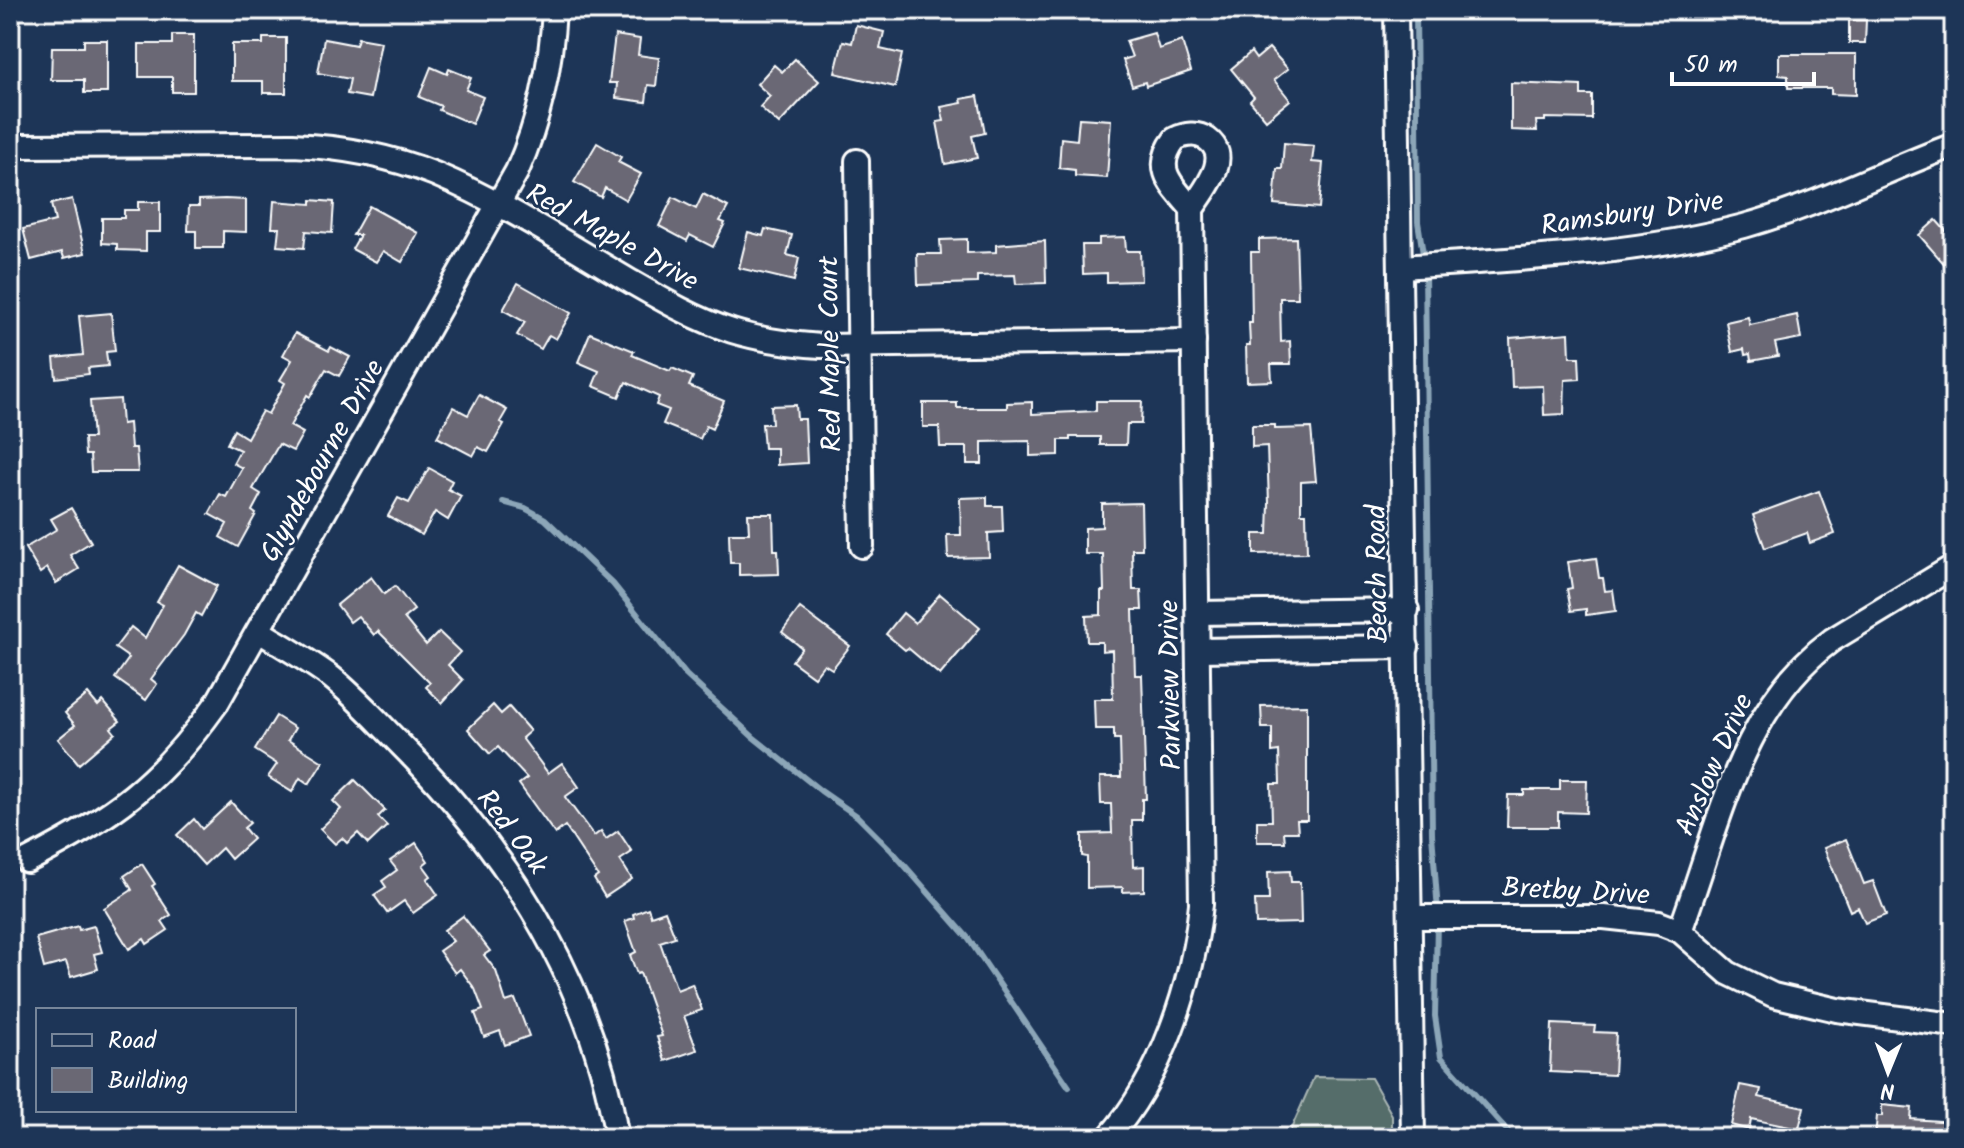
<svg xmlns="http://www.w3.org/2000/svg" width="1964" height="1148" viewBox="0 0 1964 1148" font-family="Kalam,sans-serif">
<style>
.green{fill:#556d6a;stroke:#aab6b4;stroke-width:2}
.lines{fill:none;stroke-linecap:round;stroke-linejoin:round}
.stream{stroke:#8ca6b8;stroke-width:6}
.building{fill:#6a6874;stroke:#fff;stroke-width:2}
.minor-casing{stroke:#fff;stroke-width:28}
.minor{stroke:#1d3557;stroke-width:22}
.labels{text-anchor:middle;stroke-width:6;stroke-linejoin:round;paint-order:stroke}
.street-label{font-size:28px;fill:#fff;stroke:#1d3557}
</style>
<rect width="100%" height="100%" fill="#1d3557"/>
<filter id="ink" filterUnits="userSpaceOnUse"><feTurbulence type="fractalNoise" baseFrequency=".0125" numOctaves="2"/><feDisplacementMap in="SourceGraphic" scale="16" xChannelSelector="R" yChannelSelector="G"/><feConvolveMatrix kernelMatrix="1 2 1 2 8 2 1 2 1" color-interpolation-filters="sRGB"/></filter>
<g filter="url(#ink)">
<path class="green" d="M1314 1077 1371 1078 1392 1115V1138H1287Z"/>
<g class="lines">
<g class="stream">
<path d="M1416 10 1418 222 1424 260"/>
<path d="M1425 271 1432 834 1438 911"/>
<path d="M503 502 525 508 545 519 613 584 686 675 753 737 821 791 857 816 892 851 968 938 1069 1087"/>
<path d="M1437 922 1435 1016 1441 1057 1514 1138"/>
</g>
</g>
<g class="building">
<path d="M1849 20H1866L1865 43H1849Z"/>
<path d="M856 25 884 32 880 49 902 54 895 87 835 73 843 41 852 43Z"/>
<path d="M1154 33 1159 49 1182 41 1191 71 1146 86 1145 82 1132 86 1123 60 1132 57 1126 41Z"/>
<path d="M172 35H194V92H172V77H139V44H172Z"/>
<path d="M615 35 640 39 638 55 659 58 656 86 648 85 646 102 616 98 617 83H609Z"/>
<path d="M263 38H286V93H263V81H232V44H263Z"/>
<path d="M358 38 381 42 370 98 347 94 350 79 318 73 324 39 356 45Z"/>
<path d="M84 40H107V93H84V80H51L52 47H84Z"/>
<path d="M1269 48 1288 69 1274 80 1290 100 1266 120 1250 101 1254 97 1231 69 1251 52 1256 59Z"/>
<path d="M1779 54H1856V95L1831 94V88H1788V76L1779 75Z"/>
<path d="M795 59 819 81 779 124 760 107 770 96 757 84 774 65 782 72Z"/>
<path d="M431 67 447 74 449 69 471 78 466 90 483 97 472 124 439 110 441 106 419 97Z"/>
<path d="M1511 83 1581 86V95H1592V119L1545 118V121H1536L1537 131 1511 130Z"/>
<path d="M978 96 985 133 972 136 977 158 945 164 937 122 944 121 941 107 962 103 961 99Z"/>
<path d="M1079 118 1111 120 1107 178 1075 176V170L1059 168 1061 138 1077 140Z"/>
<path d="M597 143 621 157 618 162 641 174 626 200 605 188 601 197 574 182Z"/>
<path d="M1284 143 1314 146 1312 162 1323 163 1319 208 1274 204 1277 169H1282Z"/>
<path d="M703 194 728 207 720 221 725 223 713 247 690 235 687 241 659 226 673 197 696 209Z"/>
<path d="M72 199 85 253 64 258 62 252 31 260 23 229 55 221 51 204Z"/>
<path d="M225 199 246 200V232L223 231V248H196V231H188L189 206H199V200Z"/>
<path d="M311 200 334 202 332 233 306 231 304 248 277 246 279 228H272L274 201 311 204Z"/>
<path d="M138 202H160V232H146V251L117 250V244L102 243V218H124V210H138Z"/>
<path d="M369 206 418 233 402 262 383 251 376 262 352 249 360 235H353Z"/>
<path d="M1936 220 1954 240V275L1919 235Z"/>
<path d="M765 229 792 235 787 255 799 258 794 281 739 268 748 232 763 236Z"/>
<path d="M1125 237 1126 251H1140L1141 281 1107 282V273L1083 274 1082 245H1099V238Z"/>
<path d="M1296 238 1298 298H1280L1281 342 1290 341 1291 364H1271L1272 381 1247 382 1246 345H1250L1249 323H1252L1251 252H1259V239Z"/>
<path d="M967 239V253L996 252V245L1045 241 1046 283 1016 284 1015 275 977 276V283L918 285 917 254H941L940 240Z"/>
<path d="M518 283 571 313 556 339 549 335 541 349 517 335 525 322 503 310Z"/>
<path d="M111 313 115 351 106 352 108 366 88 368 89 374 56 378 54 358 83 355 79 316Z"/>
<path d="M1797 315 1801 338 1775 343 1778 356 1751 361 1750 354 1745 355 1744 349 1732 352 1726 322 1748 317 1750 325Z"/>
<path d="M295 333 329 351 331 347 350 357 339 376 326 369 310 397 307 395 290 426 303 433 293 451 279 444 253 489 261 494 252 511 256 514 238 547 220 537 227 524 209 514 220 494 226 497 242 468 233 463 240 450 227 444 234 430 247 438 262 411 268 414 285 383 280 380 292 360 283 355Z"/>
<path d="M590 333 634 351 632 355 670 371 672 368 693 377 689 386 724 401 712 429 706 426 700 439 663 424 669 410 656 405 659 397 626 382 619 397 593 386 599 371 578 362Z"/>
<path d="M1569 333 1570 357H1579L1580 379 1565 380 1564 414 1544 415 1543 386 1512 387 1510 338Z"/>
<path d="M479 395 507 410 500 422 504 424 488 452 478 447 473 456 437 437 453 407 468 415Z"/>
<path d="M120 399 122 424 129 423 131 448H136L138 472H91L90 455H85L84 438H93L90 401Z"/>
<path d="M1096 401H1142L1141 424H1127L1126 445H1100V437H1070V440H1059V455L1030 456V441L982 442V464H967V447H940L939 427H923V403H957V408H1007V403L1032 402V414L1096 411Z"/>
<path d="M796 405 797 419H805L807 463 777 465V448H764L762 424H772L771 406Z"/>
<path d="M1252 425H1275V429L1311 428 1316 481 1301 482V513H1306L1307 553 1254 554V534H1268L1269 503 1267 446 1252 447Z"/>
<path d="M429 468 452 481 448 489 461 496 448 520 435 512 422 535 388 516 398 498 409 503Z"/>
<path d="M1819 491 1835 534 1810 543 1807 533 1765 548 1753 515Z"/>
<path d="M987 497V506H1002L1003 532 988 533 989 557 948 558 947 535H961L960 498Z"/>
<path d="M1141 503 1142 549H1132L1133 590H1141L1142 610H1133L1135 675H1142L1146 799H1142V820H1132L1133 867 1144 866V891L1123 892V887L1087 888V857L1082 856V834L1112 833 1111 804H1101L1100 777H1121L1120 739H1114V729H1095L1094 699H1113L1112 650 1102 651V642H1087L1086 616 1101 615V591H1104L1103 554H1085V528L1102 527V504Z"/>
<path d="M71 508 91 542 70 555 79 569 56 583 47 568 40 573 25 548 57 529 51 519Z"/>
<path d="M748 514H773L774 550H778L779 574 739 575V563H730L729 533H749Z"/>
<path d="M1596 558 1599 578H1603L1605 591 1613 590 1616 611 1586 615V609L1571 611 1567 589 1572 588 1568 562Z"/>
<path d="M178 565 217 586 201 616 196 613 184 635 151 679 157 684 146 700 115 678 129 658 115 648 131 627 145 638 163 605 157 602Z"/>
<path d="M371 577 384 594 395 586 414 610 404 618 426 645 439 632 460 652 448 665 463 680 442 703 426 687 430 683 378 631 374 635 358 616 350 622 337 605Z"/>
<path d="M940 594 980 628 940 675 908 648 905 650 886 634 903 613 915 623Z"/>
<path d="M800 608 850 646 832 669 824 664 814 677 792 661 802 648 782 632Z"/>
<path d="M88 694 98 706 103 701 120 721 111 728 115 733 79 764 58 739 75 725 65 713Z"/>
<path d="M493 705 501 714 509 707 530 731 522 738 548 773 562 763 579 787 565 797 594 836 601 831 606 839 618 831 632 852 620 860 632 879 605 897 594 879 598 876 565 826 555 834 519 784 527 778 498 747 490 754 468 729Z"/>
<path d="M1307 705V820H1297L1298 832H1284L1285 842H1257V821H1272L1271 784H1280L1279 751 1272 752V728H1262L1261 706Z"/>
<path d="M276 716 295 728 288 740 323 762 309 784 300 778 292 792 268 777 277 764 255 750Z"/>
<path d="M355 780 385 810 378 817 387 826 368 844 358 833 347 843 342 838 335 844 320 829 341 809 333 801Z"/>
<path d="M1560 780H1587L1586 813 1558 812V827H1507L1508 795H1524V790H1560Z"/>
<path d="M231 802 250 823 244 828 253 839 231 859 222 848 204 865 177 835 194 819 202 829Z"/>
<path d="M1846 839 1864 884 1873 881 1886 915 1865 923 1858 907 1850 911 1824 848Z"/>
<path d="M416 843 428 861 423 865 431 876 427 879 438 895 413 913 404 901 387 913 374 895 386 887 382 881 397 870 390 861Z"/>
<path d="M142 864 155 884 152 886 171 915 162 921 168 930 147 944 144 939 129 949 104 908 132 890 124 876Z"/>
<path d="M1290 871 1291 882H1300L1301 923 1256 924 1255 900H1269L1268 872Z"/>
<path d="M648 908 651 916 665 911 675 937 660 942 677 990 692 984 702 1010 684 1016 697 1050 665 1061 657 1037 662 1036 640 973 637 974 630 955 636 952 625 921 634 918 633 914Z"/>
<path d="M463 916 490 951 484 955 496 971 506 1002 515 999 529 1036 505 1045 500 1031 484 1037 475 1013 483 1010 475 989 460 969 455 973 439 951 453 941 444 930Z"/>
<path d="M78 926 79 930 94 926 102 952 94 954 98 969 71 977 66 962 44 968 36 938Z"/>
<path d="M1552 1024 1595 1026 1594 1032 1616 1033 1614 1075 1550 1072Z"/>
<path d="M1740 1085 1761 1089 1759 1097 1804 1107 1799 1129 1751 1119 1749 1130 1731 1125Z"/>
<path d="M1882 1105 1912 1108 1911 1119 1954 1122V1138H1875L1877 1116H1882Z"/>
</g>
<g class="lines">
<defs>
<g id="minor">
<path d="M1396 10 1413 1138"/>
<path d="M10 146 293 145C341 147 390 156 435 174 502 202 565 243 628 280 661 299 695 319 732 331 761 340 791 344 821 346L1194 341"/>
<path d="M857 161 862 546"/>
<path d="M1401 267C1515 259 1633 255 1744 226 1817 206 1883 171 1954 145"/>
<path d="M1198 613 1407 610"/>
<path d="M259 631C283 646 308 660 331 677 356 697 378 722 401 745 510 854 592 984 617 1138"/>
<path d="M1199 650 1407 647"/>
<path d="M27 861C113 817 160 783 217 703L517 171C540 119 551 67 554 10"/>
<path d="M1411 917H1604L1659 923 1680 931 1728 973 1773 995 1837 1010 1954 1025"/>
<path d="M1680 931C1718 830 1740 707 1832 640L1954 566"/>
<path d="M1108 1138C1162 1078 1193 983 1201 904L1192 209C1204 190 1233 158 1207 139 1197 132 1185 134 1175 139 1152 169 1172 185 1192 209"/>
</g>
</defs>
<use href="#minor" class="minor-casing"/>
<use href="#minor" class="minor"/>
</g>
</g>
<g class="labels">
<g class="street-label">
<text transform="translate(1632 212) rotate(-8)" y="10">Ramsbury Drive</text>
<text transform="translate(613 236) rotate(29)" y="10">Red Maple Drive</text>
<text transform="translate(829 354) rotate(-91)" y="10">Red Maple Court</text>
<text transform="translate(321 460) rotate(-61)" y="10">Glyndebourne Drive</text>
<text transform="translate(1376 574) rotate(-91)" y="10">Beach Road</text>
<text transform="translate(1169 685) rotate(-91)" y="10">Parkview Drive</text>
<text transform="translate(1713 764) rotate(-66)" y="10">Anslow Drive</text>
<text transform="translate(513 831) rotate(53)" y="10">Red Oak</text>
<text transform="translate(1576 890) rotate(3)" y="10">Bretby Drive</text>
</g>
</g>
<rect width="1964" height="1148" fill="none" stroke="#1d3557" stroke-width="40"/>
<rect x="20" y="20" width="1924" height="1108" fill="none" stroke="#fff" stroke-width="3" filter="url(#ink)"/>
<rect x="36" y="1008" width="260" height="104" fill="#1d3557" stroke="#77869a" stroke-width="2"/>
<rect x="52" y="1034" width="40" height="12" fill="#1d3557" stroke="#77869a" stroke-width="2"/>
<text x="108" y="1048" font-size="24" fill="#ffffff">Road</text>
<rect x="52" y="1068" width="40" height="24" fill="#6a6874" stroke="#77869a" stroke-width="2"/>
<text x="108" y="1088" font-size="24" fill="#ffffff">Building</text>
<g transform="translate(1888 1072) rotate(181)" stroke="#1d3557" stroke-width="6" paint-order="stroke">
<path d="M0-6L14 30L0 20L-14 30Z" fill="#ffffff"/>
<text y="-12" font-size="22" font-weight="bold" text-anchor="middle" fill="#ffffff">N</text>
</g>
<path d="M1672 72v12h142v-12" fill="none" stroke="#ffffff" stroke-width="4"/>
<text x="1684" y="72" font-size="24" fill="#ffffff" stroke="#1d3557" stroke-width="6" paint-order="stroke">50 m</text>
</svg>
